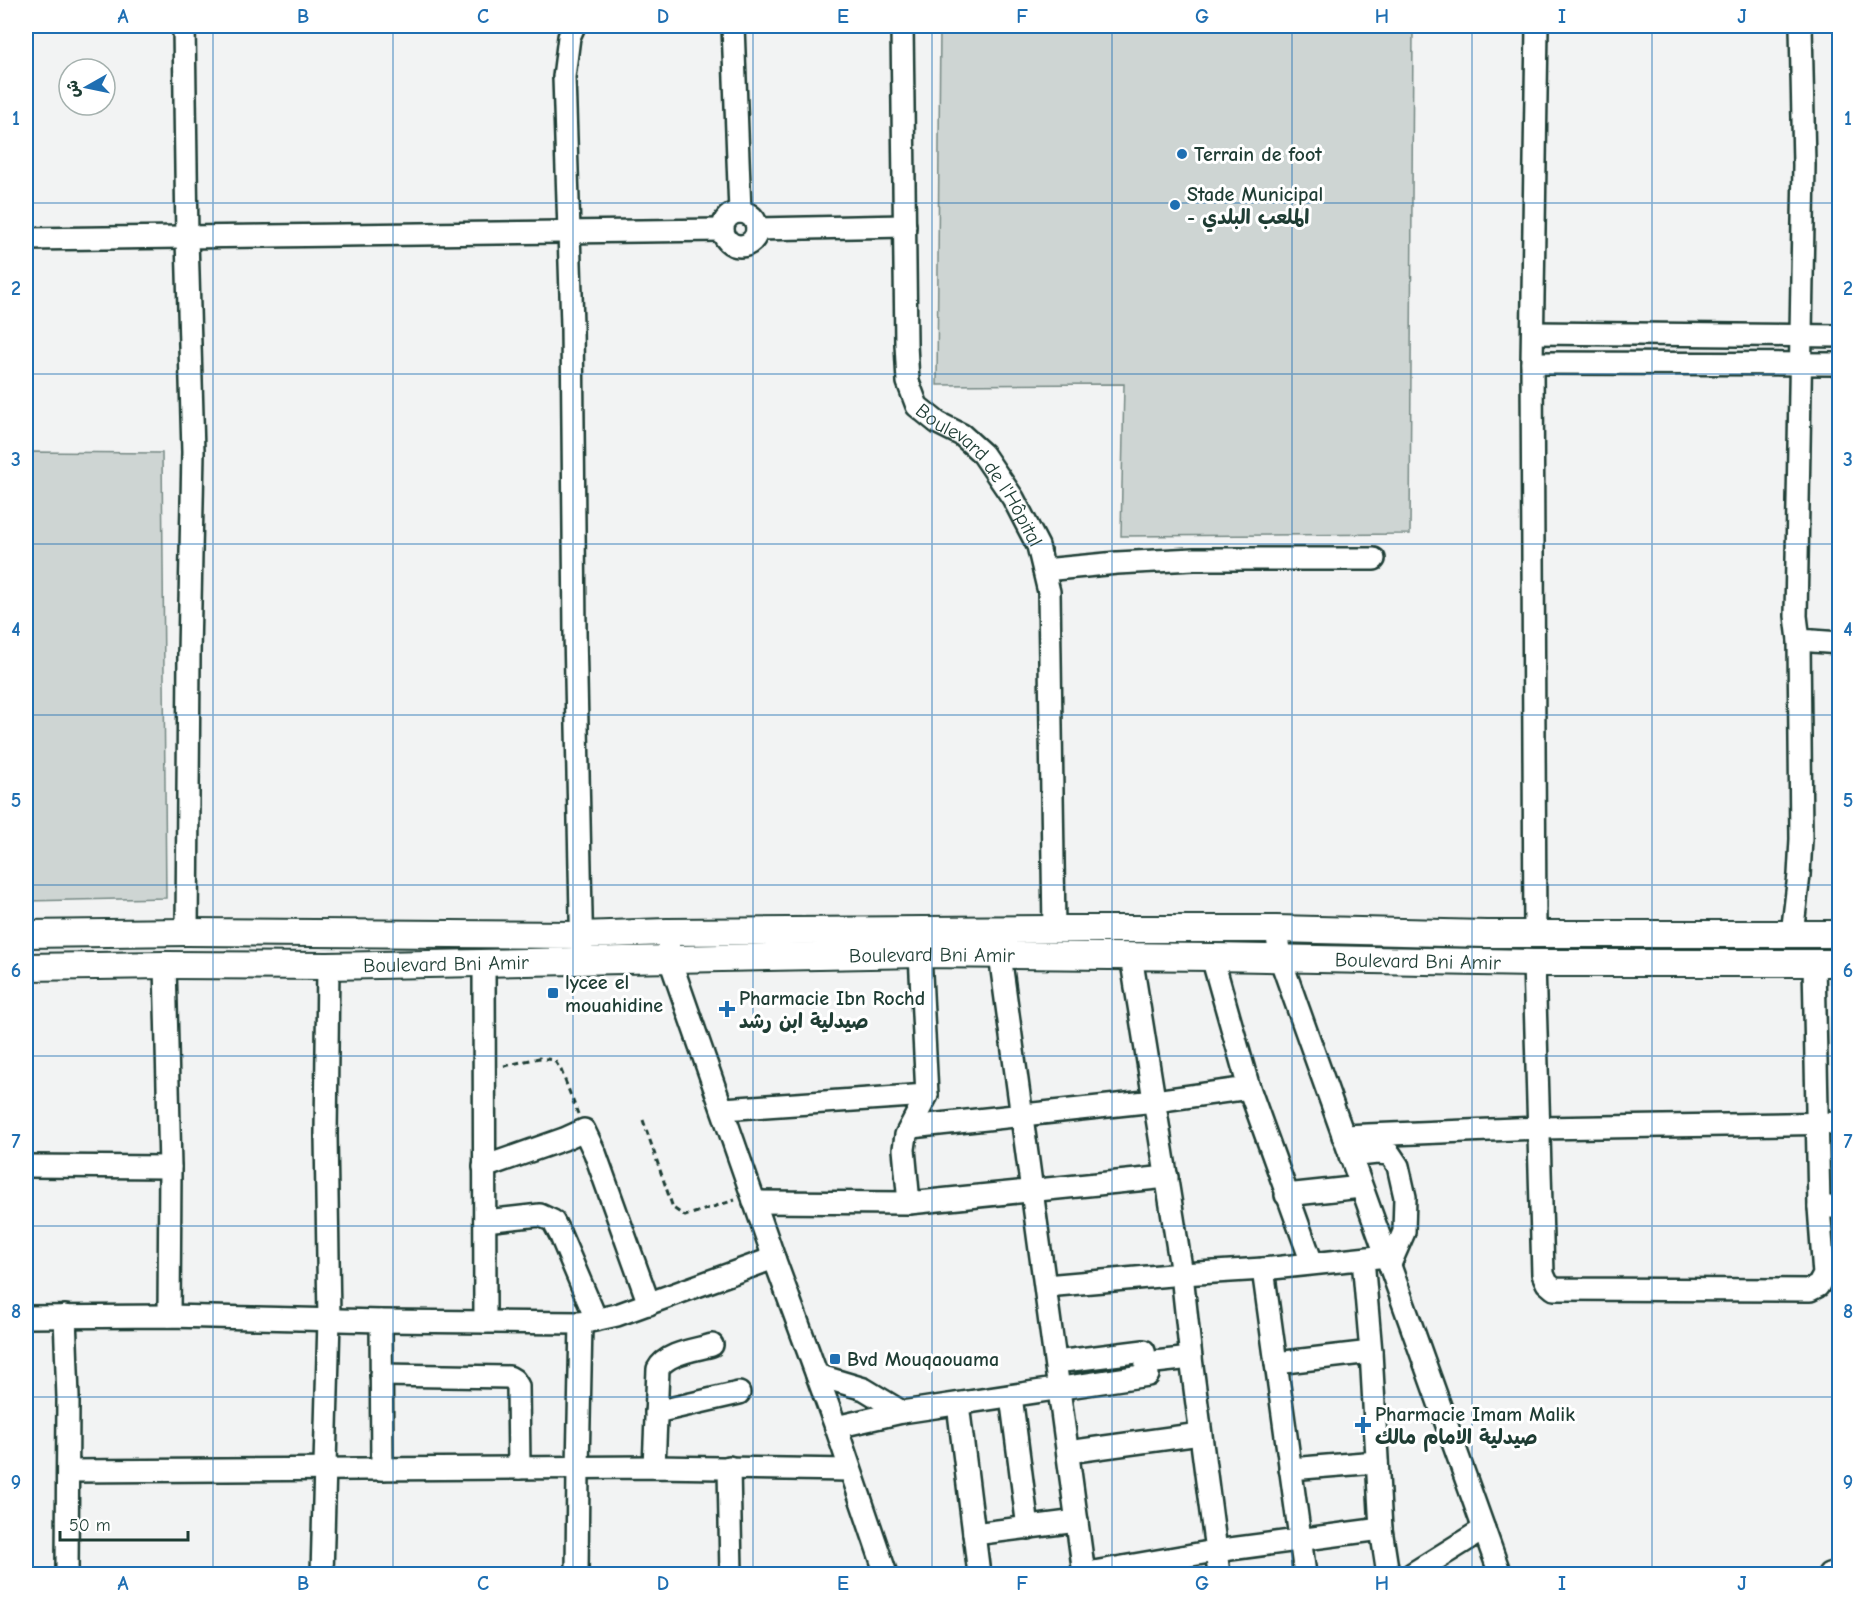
<svg xmlns="http://www.w3.org/2000/svg" width="1865" height="1600" viewBox="0 0 1865 1600" font-family="'Comic Neue','Playpen Sans Arabic',sans-serif">
<style>
.green{fill:#ced5d3;stroke:#768984;stroke-width:1.5}
.lines{fill:none;stroke-linecap:round;stroke-linejoin:round}
.minor-casing{stroke:#1f3d34;stroke-width:26}
.major-casing{stroke:#1f3d34;stroke-width:30}
.path{stroke:#1f3d34;stroke-width:3;stroke-dasharray:6 4.5;stroke-linecap:butt}
.minor{stroke:#fff;stroke-width:21}
.major{stroke:#fff;stroke-width:26}
.grid{fill:none;stroke:#1f6fb2;stroke-width:1.5;stroke-opacity:0.55}
.poi-dot{fill:#1f6fb2;stroke:#fff;stroke-width:2}
.labels{text-anchor:middle;stroke-width:6;stroke-linejoin:round;paint-order:stroke}
.poi-label{font-size:20px;font-weight:bold;fill:#1f3d34;stroke:#fff;text-anchor:start}
.street-label{font-size:20px;fill:#1f3d34;stroke:#fff}
.neatline{fill:none;stroke:#1f6fb2;stroke-width:2}
.grid-label{font-size:20px;text-anchor:middle;font-weight:bold;fill:#1f6fb2}
</style>
<rect width="100%" height="100%" fill="#f2f3f3"/>
<filter id="ink" filterUnits="userSpaceOnUse"><feTurbulence type="fractalNoise" baseFrequency=".0167" numOctaves="2"/><feDisplacementMap in="SourceGraphic" scale="12" xChannelSelector="R" yChannelSelector="G"/><feConvolveMatrix kernelMatrix="1 2 1 2 8 2 1 2 1" color-interpolation-filters="sRGB"/></filter>
<g filter="url(#ink)">
<g class="green">
<path d="M940 26H1413L1410 534 1121 536 1124 384 937 385Z"/>
<path d="M26 452 162 453 166 898 26 901Z"/>
</g>
<g class="lines">
<defs>
<g id="minor">
<path d="M184 26 187 238 193 452 189 654 187 932"/>
<path d="M574 26 569 37 564 77 572 325 575 632 582 962"/>
<path d="M733 26 740 212"/>
<path id="s1" d="M902 26 906 344 908 382 917 406 938 423 962 435 983 454 1013 498 1038 546 1049 592 1054 929"/>
<path d="M1801 26 1804 165 1796 616 1799 640 1840 643"/>
<circle cx="740" cy="229" r="17"/>
<path d="M757 229 905 226"/>
<path d="M26 239 722 230"/>
<path d="M1533 333 1840 336"/>
<path d="M1532 363 1840 364"/>
<path d="M1044 570 1117 563 1194 559H1374"/>
<path d="M1276 929 1280 958 1500 1574"/>
<path d="M667 932 670 960 774 1258 836 1427 886 1574"/>
<path d="M1535 934 1532 363 1537 26"/>
<path d="M1792 934 1799 875 1801 839 1799 640"/>
<path d="M1000 955 1084 1574"/>
<path d="M1131 956 1182 1274 1191 1358 1219 1574"/>
<path d="M1212 957 1249 1088 1312 1263"/>
<path d="M1534 963 1543 1274 1547 1283 1554 1289 1810 1290 1818 1286 1824 1275 1819 1207 1814 963"/>
<path d="M484 964 485 1322"/>
<path d="M165 965 170 1167 169 1316"/>
<path d="M723 1109 927 1095"/>
<path d="M911 1127 1155 1101 1249 1088"/>
<path d="M1343 1136 1540 1128 1840 1123"/>
<path d="M1350 1156 1377 1153 1390 1154 1398 1166 1405 1197 1404 1232 1390 1264"/>
<path d="M26 1166 170 1167"/>
<path d="M484 1167 564 1139 584 1130 595 1153 649 1304"/>
<path d="M1286 1195 1361 1187"/>
<path d="M754 1202 909 1203 1167 1177"/>
<path d="M909 1203 904 1149 906 1135 927 1095 920 954"/>
<path d="M1819 1207H1840"/>
<path d="M485 1221 540 1215 553 1221 560 1234 596 1319"/>
<path d="M1363 1259 1371 1352 1381 1529 1388 1574"/>
<path d="M1263 1269 1305 1574"/>
<path d="M1046 1286 1182 1274 1263 1269 1387 1256"/>
<path d="M65 1316 68 1398 67 1574"/>
<path d="M26 1317 169 1316 381 1321 581 1323 617 1315 774 1258"/>
<path d="M381 1321 382 1469"/>
<path d="M1146 1363 1191 1358"/>
<path d="M1276 1363 1371 1352"/>
<path d="M381 1375 509 1377 514 1380 518 1386 519 1468"/>
<path d="M817 1375 864 1389 902 1412"/>
<path d="M1011 1396 1028 1528"/>
<path d="M958 1404 979 1574"/>
<path d="M656 1412 739 1393"/>
<path d="M836 1427 902 1412 1148 1375 1144 1351 1056 1362"/>
<path d="M1068 1452 1200 1434"/>
<path d="M654 1467 658 1369C666 1353 695 1350 712 1345"/>
<path d="M729 1467 731 1574"/>
<path d="M1290 1469 1377 1462"/>
<path d="M69 1471 654 1467 850 1470"/>
<path d="M974 1534 1077 1521"/>
<path d="M322 1574 329 1319 326 1135 328 966"/>
<path d="M577 1574 578 1468 581 1323"/>
<path d="M1082 1574 1215 1551 1381 1529"/>
<path d="M1412 1574 1484 1529"/>
<path d="M1829 1574 1840 1571"/>
</g>
<g id="major">
<path d="M26 934 187 932 581 935 667 932 1054 929H1276L1486 934H1840"/>
<path id="s2" d="M26 967 165 965 328 966 920 954 1212 957 1534 963H1840"/>
</g>
</defs>
<use href="#minor" class="minor-casing"/>
<use href="#major" class="major-casing"/>
<g class="path">
<path d="M504 1066 539 1058 554 1060 561 1070 578 1114"/>
<path d="M643 1120 673 1208 685 1216 735 1200"/>
</g>
<use href="#minor" class="minor"/>
<use href="#major" class="major"/>
</g>
</g>
<path class="grid" d="M213 26V1574M393 26V1574M573 26V1574M753 26V1574M932 26V1574M1112 26V1574M1292 26V1574M1472 26V1574M1652 26V1574M26 203H1840M26 374H1840M26 544H1840M26 715H1840M26 885H1840M26 1056H1840M26 1226H1840M26 1397H1840"/>
<g class="poi-dot">
<circle cx="1182" cy="154" r="6"/>
<circle cx="1175" cy="205" r="6"/>
<rect x="547" y="987" width="12" height="12" rx="3"/>
<path d="M724 1000h6v6h6v6h-6v6h-6v-6h-6v-6h6z"/>
<rect x="829" y="1353" width="12" height="12" rx="3"/>
<path d="M1360 1416h6v6h6v6h-6v6h-6v-6h-6v-6h6z"/>
</g>
<g class="labels">
<g class="poi-label">
<text x="1194" y="161">Terrain de foot</text>
<text x="1187" y="201">Stade Municipal<tspan x="1187" dy="23">- الملعب البلدي</tspan></text>
<text x="565" y="989">lycee el<tspan x="565" dy="23">mouahidine</tspan></text>
<text x="739" y="1005">Pharmacie Ibn Rochd<tspan x="739" dy="23">صيدلية ابن رشد</tspan></text>
<text x="847" y="1366">Bvd Mouqaouama</text>
<text x="1375" y="1421">Pharmacie Imam Malik<tspan x="1375" dy="23">صيدلية الامام مالك</tspan></text>
</g>
<g class="street-label">
<text dy="7" stroke="none"><textPath href="#s1" startOffset="477">Boulevard de l'Hôpital</textPath></text>
<text dy="7" stroke="none"><textPath href="#s2" startOffset="906">Boulevard Bni Amir</textPath></text>
<text dy="7" stroke="none"><textPath href="#s2" startOffset="1392">Boulevard Bni Amir</textPath></text>
<text dy="7" stroke="none"><textPath href="#s2" startOffset="420">Boulevard Bni Amir</textPath></text>
</g>
</g>
<rect width="1865" height="1600" fill="none" stroke="#fff" stroke-width="66"/>
<g transform="translate(87 87) rotate(261)"><circle r="28" fill="#ffffff" stroke="#a5b1ae" stroke-width="1.5"/>
<path d="M0-4.5L10 22L0 15L-10 22Z" fill="#1f6fb2"/>
<text y="-9" font-size="16" font-weight="bold" text-anchor="middle" fill="#1f3d34">ش</text>
</g>
<path d="M60 1531v9h128v-9" fill="none" stroke="#1f3d34" stroke-width="3"/>
<text x="69" y="1531" font-size="18" fill="#1f3d34" stroke="#ffffff" stroke-width="4.5" paint-order="stroke">50 m</text>
<rect x="33" y="33" width="1799" height="1534" class="neatline"/>
<g class="grid-label">
<text x="123" y="23">A</text>
<text x="303" y="23">B</text>
<text x="483" y="23">C</text>
<text x="663" y="23">D</text>
<text x="843" y="23">E</text>
<text x="1022" y="23">F</text>
<text x="1202" y="23">G</text>
<text x="1382" y="23">H</text>
<text x="1562" y="23">I</text>
<text x="1742" y="23">J</text>
<text x="16" y="125">1</text>
<text x="1848" y="125">1</text>
<text x="16" y="295">2</text>
<text x="1848" y="295">2</text>
<text x="16" y="466">3</text>
<text x="1848" y="466">3</text>
<text x="16" y="636">4</text>
<text x="1848" y="636">4</text>
<text x="16" y="807">5</text>
<text x="1848" y="807">5</text>
<text x="16" y="977">6</text>
<text x="1848" y="977">6</text>
<text x="16" y="1148">7</text>
<text x="1848" y="1148">7</text>
<text x="16" y="1318">8</text>
<text x="1848" y="1318">8</text>
<text x="16" y="1489">9</text>
<text x="1848" y="1489">9</text>
<text x="123" y="1590">A</text>
<text x="303" y="1590">B</text>
<text x="483" y="1590">C</text>
<text x="663" y="1590">D</text>
<text x="843" y="1590">E</text>
<text x="1022" y="1590">F</text>
<text x="1202" y="1590">G</text>
<text x="1382" y="1590">H</text>
<text x="1562" y="1590">I</text>
<text x="1742" y="1590">J</text>
</g>
</svg>
